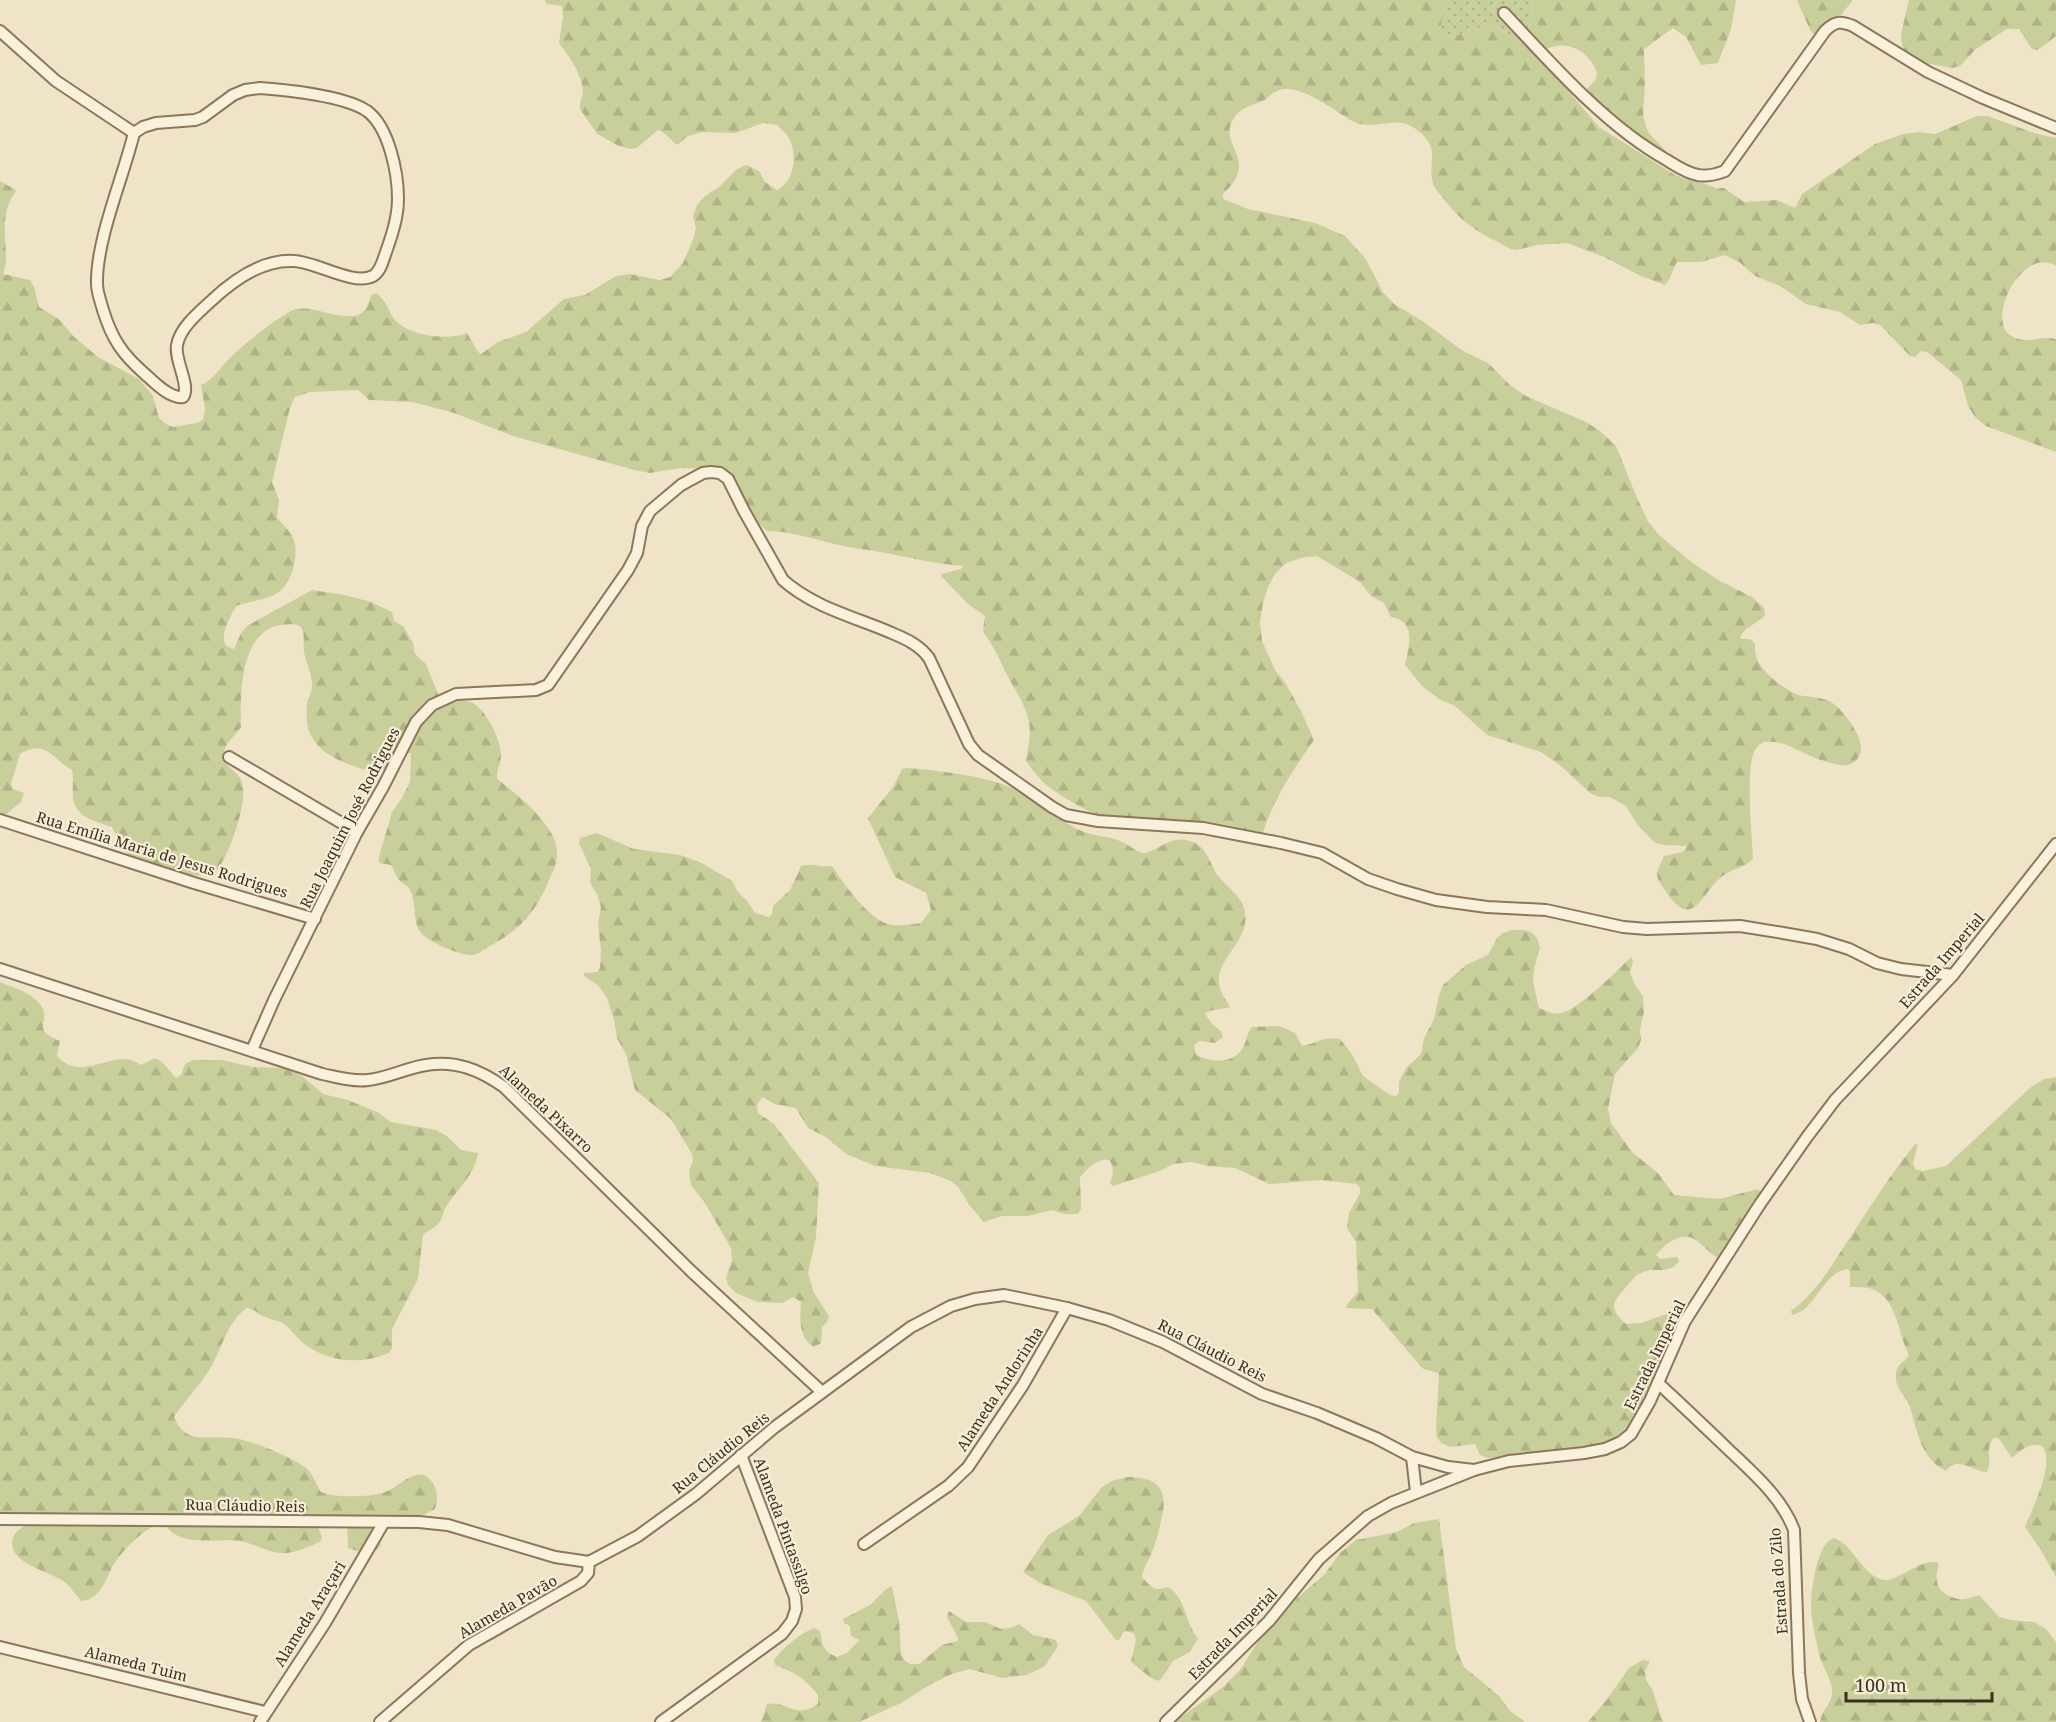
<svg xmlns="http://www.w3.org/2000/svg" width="2056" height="1722" viewBox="0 0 2056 1722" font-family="'Noto Serif',serif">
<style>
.grass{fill:url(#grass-dots)}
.forest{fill:url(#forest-firs)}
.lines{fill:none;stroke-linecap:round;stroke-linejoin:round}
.minor-casing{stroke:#8d765c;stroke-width:14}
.minor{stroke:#faf1dc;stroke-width:10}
.labels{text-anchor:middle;stroke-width:4.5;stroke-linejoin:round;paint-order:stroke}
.street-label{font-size:15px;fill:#3d2e20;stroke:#f7eed8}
</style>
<defs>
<pattern id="grass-dots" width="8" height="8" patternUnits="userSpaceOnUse" patternTransform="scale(1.5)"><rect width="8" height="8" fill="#c9cf9b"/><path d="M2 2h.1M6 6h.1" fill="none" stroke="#aeb285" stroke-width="1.8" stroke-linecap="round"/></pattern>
<pattern id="forest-firs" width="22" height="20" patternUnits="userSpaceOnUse" patternTransform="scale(1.5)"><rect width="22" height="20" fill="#c9cf9b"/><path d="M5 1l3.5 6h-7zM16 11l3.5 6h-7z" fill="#aeb285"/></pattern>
</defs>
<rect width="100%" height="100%" fill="#f0e4c8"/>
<path class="grass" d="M1446 0H1533C1531 13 1531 31 1521 40 1510 38 1501 26 1490 26 1471 26 1463 40 1442 34 1438 23 1447 11 1446 0Z"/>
<g class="forest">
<path d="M545 0H1446C1447 11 1438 23 1442 34 1463 40 1471 26 1490 26 1501 26 1510 38 1521 40 1531 31 1531 13 1533 0H1736L1731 29 1718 63 1701 65 1686 37 1673 28 1644 49 1645 83 1643 116 1648 132 1675 161 1617 128 1587 98V89L1596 79 1597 72C1595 68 1593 63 1590 60 1577 42 1550 40 1537 58L1552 72 1599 127 1675 175 1686 179 1692 177 1698 181 1716 188H1724L1744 202 1777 200 1795 208 1802 194 1875 144 1903 134 1919 132 1935 134 1977 116H1988L2034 133 2056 138V266C2023 245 1986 318 2010 335 2025 346 2041 335 2056 339V452L1986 426 1975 417 1968 406 1961 380 1927 352 1921 351 1915 357 1910 356 1880 325 1873 323 1860 325 1840 312 1806 304 1780 286 1755 276 1739 262 1725 255 1701 262H1677C1673 268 1670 281 1665 285L1641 276 1604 257 1567 243 1537 245 1517 250 1511 249C1482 234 1463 225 1443 198 1439 193 1434 188 1433 183 1427 159 1442 149 1417 130 1397 114 1380 129 1360 124 1354 123 1348 118 1344 116 1328 106 1296 82 1277 91 1273 92 1270 96 1266 99 1257 105 1247 104 1238 113 1210 144 1264 157 1223 194V199L1248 209 1315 223 1345 236 1365 258 1383 292 1394 304 1421 320 1463 351 1488 363 1510 385 1526 396 1586 422 1600 431 1616 446 1637 498 1648 521 1659 535 1694 564 1720 581 1752 597 1764 608 1765 616 1744 631 1740 637 1741 639H1750L1755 643C1755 647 1755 652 1756 656 1760 671 1785 691 1799 695 1810 698 1824 696 1834 704 1848 716 1879 755 1847 765 1840 767 1829 762 1821 760 1804 755 1784 739 1765 742 1759 743 1755 749 1753 755 1746 774 1752 835 1753 859 1745 867 1734 868 1724 875 1702 890 1694 933 1667 893 1654 875 1655 876 1664 856L1682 852 1686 849V846L1664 845 1654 842 1637 824 1626 806 1610 797H1599L1590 793 1561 766 1541 752 1487 735 1455 706 1439 699 1422 686 1405 665C1409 647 1417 621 1391 617L1384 603 1371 596 1360 582 1317 556 1301 558 1286 563 1275 574 1268 587 1263 603 1260 622 1262 641 1275 670 1286 684 1302 713 1314 740C1293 770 1272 801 1262 836L1108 820C1093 815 1056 794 1044 783 1037 776 1031 768 1026 761 1028 747 1032 732 1028 718 1024 701 1012 686 1005 671 999 657 993 646 984 633L983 629 985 616 968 604 941 576 942 574 961 569 963 566C935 564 908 557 880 552 865 549 849 548 835 544 812 539 790 531 767 531L753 518 729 481 709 469 680 468 650 473 634 470 513 436 454 413 412 402 369 400 358 390 310 392 295 397 290 408 272 482 279 500 277 518C282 523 288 529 292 536 301 551 292 586 276 594 265 600 248 602 236 606 230 618 213 645 234 649L241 633 247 626 312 590 345 595 371 602 392 612 394 621 403 626 413 643 415 654 426 664 439 696C449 701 459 699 470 702 485 706 502 742 501 756 501 764 496 771 497 779 516 793 556 825 557 851 558 860 554 870 550 878 536 912 521 930 488 947 483 950 477 955 472 955 461 956 429 942 422 934 412 924 417 903 410 890 408 886 403 884 400 881 396 877 394 870 391 865L380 863 378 860 392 812 402 798 410 782 411 754 406 751C382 774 383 777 351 765 321 754 303 739 307 705 308 698 313 690 312 683 311 672 306 662 304 652 303 645 305 635 302 629 298 622 288 625 281 625 240 631 240 694 241 727L227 744 222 756C226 768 234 769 240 778 252 796 228 858 215 873 188 882 154 864 129 855L122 848 112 827C97 822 77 818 73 800 72 790 74 780 72 770 52 759 46 738 20 754L11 784 13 789 24 793 21 802 0 819V181L16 190 15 193C0 212 6 235 6 260 6 264 4 270 3 274L30 280 34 287 39 307 60 320 73 336 98 357 139 379 153 396 159 418 166 424 173 427 197 423 203 420 205 409 201 385C215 379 220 367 231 357 245 343 273 321 291 311 310 301 346 326 363 312 368 308 369 301 371 295L376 293C388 302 387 310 395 320 409 336 448 341 467 333L478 352 481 354 498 342 526 332 564 299 585 295 616 276 630 274 660 280 670 277 683 263 694 237 696 228 693 216 697 205 705 196 719 187 737 169 746 165 759 171 765 182 777 190C796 181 798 151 787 135 784 132 780 128 777 125L763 123 736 133 702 132 688 136 677 145C670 140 667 133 658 130L637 148 630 149 619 146 597 134 580 109C579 102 583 97 583 90 581 73 569 56 559 43L563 16 562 6 547 4Z"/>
<path d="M1797 0H1853L1820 41 1810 30Z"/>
<path d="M1909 0H2056V36L2041 48 2036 50 2031 48 2019 29H2007L1976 49 1960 66 1952 68 1920 62 1909 55 1902 46 1901 34Z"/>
<path d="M907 768C939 771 989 775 1018 791 1040 803 1062 823 1084 832 1095 836 1108 836 1120 841 1127 844 1133 849 1140 852 1154 858 1169 830 1195 843 1208 850 1210 864 1218 876 1225 885 1237 893 1242 903 1259 940 1208 959 1221 991 1223 996 1227 1002 1230 1007 1222 1010 1212 1008 1205 1014L1212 1024 1221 1031 1223 1037 1215 1043 1199 1041 1194 1046 1196 1055C1211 1062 1231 1065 1242 1049 1247 1042 1246 1034 1252 1027L1279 1026 1295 1033 1302 1046C1319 1043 1321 1036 1340 1039L1352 1054 1363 1076 1390 1095 1396 1096 1399 1093V1082L1406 1068 1421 1054 1424 1038 1434 1019 1439 995 1443 985 1466 965 1488 955 1497 938 1503 933 1512 930H1524L1531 932 1537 938 1540 947 1534 969 1533 981 1539 1008C1547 1011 1554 1015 1562 1013 1579 1009 1617 971 1631 957L1633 962 1630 973 1635 985 1643 996 1644 1012 1640 1030 1641 1040 1638 1048 1615 1074 1608 1109 1611 1123 1633 1153 1658 1173 1674 1195 1719 1199 1758 1189 1762 1193 1731 1253 1718 1258C1709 1253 1703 1244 1694 1239 1680 1231 1664 1245 1656 1255L1660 1259 1677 1257 1679 1261C1669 1276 1654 1266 1641 1273 1635 1275 1631 1282 1627 1286 1612 1303 1608 1307 1626 1324L1641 1323 1672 1312 1682 1315C1686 1327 1685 1335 1680 1347L1629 1439 1591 1452 1488 1458 1480 1455 1475 1444 1450 1447 1441 1443 1437 1438 1436 1427 1439 1374C1434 1370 1428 1372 1422 1368L1372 1309 1346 1308C1348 1300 1355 1298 1358 1291L1356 1242 1347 1228 1349 1213 1360 1193V1188L1357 1184 1321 1180 1269 1184 1235 1168 1208 1166 1192 1162 1173 1164 1160 1171 1113 1186 1110 1183C1113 1176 1115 1167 1109 1160 1096 1158 1088 1169 1080 1177L1081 1209 1078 1214H1064L1052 1210 1028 1216H1002L984 1222 970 1206 958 1187 951 1181 930 1173 875 1166 846 1154 826 1137 808 1128 796 1108 775 1104 762 1097 757 1105 758 1113 774 1124 819 1183 816 1237 808 1273 814 1293 829 1316 827 1322 822 1327 821 1343 814 1347C798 1338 800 1317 801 1302L793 1297 782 1303 758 1302 736 1293 728 1285 726 1278 732 1260 731 1248 705 1203 691 1185 689 1170 693 1161 692 1154 671 1119 635 1090 626 1054 617 1038 614 1020 607 998 598 985 584 976V973L597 972 600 968 601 950 598 925 601 907 597 894 590 883 591 869 579 843 580 838 597 833 634 849 680 855 700 862 732 881 738 892 748 902 755 913 769 917 772 914 773 906 790 890 801 866C811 863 821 868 832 866 842 882 869 919 888 924 898 927 911 924 921 923L931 910 926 893 895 877 868 818 893 787 902 769Z"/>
<path d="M0 982C12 987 30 992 39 1003 55 1021 27 1028 60 1041L57 1056C78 1079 102 1059 124 1059 130 1059 136 1062 141 1065L155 1058 162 1062 176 1078 181 1075 185 1064 193 1060H222L253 1067 283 1068 302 1076 323 1094 348 1100 379 1113 391 1122 436 1130 447 1136 461 1150 478 1153C475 1175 457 1189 446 1207 443 1212 442 1220 438 1224 434 1229 427 1230 423 1235L418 1279 392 1329V1348L389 1353C363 1364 333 1363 309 1347 298 1341 291 1328 281 1322 275 1320 269 1319 263 1316 257 1313 254 1309 247 1308 226 1322 222 1351 208 1372 198 1388 184 1401 174 1417 186 1448 213 1433 239 1439 254 1442 301 1460 310 1472 314 1478 317 1486 321 1492 336 1498 367 1497 382 1493 397 1489 410 1471 425 1475 437 1484 439 1495 435 1509L421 1516 379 1523 376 1529 381 1545C374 1558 359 1551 348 1548L347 1526 316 1521 322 1538 320 1542C310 1546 296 1553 285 1553 269 1554 258 1545 244 1542 219 1536 181 1550 165 1524 150 1521 122 1551 114 1564 105 1579 102 1599 81 1601 76 1595 71 1588 66 1583 52 1571 5 1564 13 1538 17 1526 34 1524 38 1512L0 1517Z"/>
<path d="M2056 1077V1577L2042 1552 2025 1527C2032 1509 2056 1463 2042 1446 2030 1442 2021 1450 2012 1458L1999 1439 1994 1437C1983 1453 1994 1458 1987 1472 1972 1471 1957 1455 1946 1471 1921 1459 1917 1431 1910 1407 1906 1394 1892 1389 1897 1369 1899 1363 1906 1361 1909 1355 1897 1333 1898 1296 1869 1288 1863 1287 1856 1287 1850 1287V1272L1848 1269C1823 1271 1816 1311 1792 1315L1791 1311C1816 1293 1832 1265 1849 1239 1870 1207 1891 1174 1915 1144H1918L1913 1163 1915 1169 1923 1171 1946 1166 2031 1087 2044 1079Z"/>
<path d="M1127 1477C1163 1477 1169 1493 1160 1525 1158 1534 1156 1543 1152 1552 1149 1560 1143 1568 1142 1577 1151 1587 1154 1592 1168 1587 1186 1597 1185 1624 1198 1638L1190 1652 1173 1661 1162 1678 1158 1681 1151 1678 1131 1662 1136 1640 1134 1633 1124 1631 1119 1640H1116L1086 1601 1040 1583 1023 1572 1048 1535 1079 1516 1102 1487 1112 1481Z"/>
<path d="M1439 1519 1456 1649 1464 1667 1499 1696 1510 1711 1525 1722H1174L1223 1687 1240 1670 1264 1632 1297 1598 1324 1575 1340 1553 1356 1540 1397 1532 1414 1523Z"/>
<path d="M1834 1538C1853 1544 1862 1576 1884 1580 1894 1581 1913 1567 1923 1564 1927 1562 1932 1562 1937 1562L1939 1566C1932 1583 1940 1596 1959 1599 1965 1600 1973 1597 1979 1595L1999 1617 2010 1620 2034 1622 2046 1629 2056 1642V1722H1820C1822 1708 1834 1703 1832 1689 1830 1676 1822 1666 1819 1654 1816 1640 1812 1623 1811 1609 1811 1592 1816 1543 1834 1538Z"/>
<path d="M892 1586 899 1621 901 1654 904 1660 910 1664H919L942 1645 958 1641V1638L947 1617 949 1611 966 1622H985L1001 1629 1010 1628 1019 1624 1033 1635 1056 1640 1058 1646 1045 1666 1027 1675 1002 1678 970 1669 952 1674 933 1683 901 1703 859 1722H761L767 1704C787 1700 795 1720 818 1704V1695C804 1678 796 1673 775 1665L774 1660C784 1647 799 1634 814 1628L820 1631C823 1645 822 1651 837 1657L847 1653 859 1640 851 1636 850 1626 844 1623 843 1619 870 1605 885 1590Z"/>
<path d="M1643 1660 1650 1661 1645 1671 1646 1680 1652 1689 1663 1722H1588L1608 1698 1629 1668Z"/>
</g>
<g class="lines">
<defs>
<g id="minor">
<path d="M1504 13C1552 64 1605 125 1665 159 1675 165 1686 173 1698 175 1707 177 1717 174 1725 171L1825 31C1835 21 1841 21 1853 26L1928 72 1983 98 2056 128"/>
<path d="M0 31 56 81 134 133"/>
<path d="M260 88C287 90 345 96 367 111 389 127 398 173 398 199 398 217 392 235 386 252 383 260 381 271 373 276 353 286 317 262 294 261 262 259 232 281 210 302 198 313 180 328 177 345 174 360 191 386 183 397 170 399 154 382 145 374 122 354 112 339 103 310 101 302 97 293 97 284 96 240 123 178 134 133L143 127 156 123 195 120 203 117 233 95 245 90Z"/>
<path d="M229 757 357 832"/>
<path d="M0 820 194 883 315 919"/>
<path d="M0 969 322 1074C337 1077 352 1082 368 1080 388 1078 406 1068 426 1065 456 1060 480 1070 504 1087L692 1272 822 1392"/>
<path d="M252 1050 274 1000 357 832 383 787 416 722 432 705 456 694 536 690 548 685 628 570 637 553 642 526 650 511 681 485 703 473 711 472 720 473 728 479 744 511 783 580C812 606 851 616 887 631 903 638 918 643 929 658L969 744 978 755 1052 807 1066 815 1098 821 1203 828 1281 843 1322 853 1368 879 1397 889 1436 900 1487 907 1546 910 1623 927 1647 929 1740 926 1783 933 1817 939 1849 949 1877 963 1901 969 1953 975"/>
<path d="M1658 1383C1682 1405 1706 1428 1730 1451 1754 1474 1782 1498 1794 1530L1799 1673 1802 1699 1810 1722"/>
<path d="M1412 1457 1416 1492"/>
<path d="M0 1519 419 1522 448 1525 555 1557 589 1562 638 1536 696 1494 775 1427 911 1327 951 1306 975 1299 1004 1295 1067 1308 1109 1320 1163 1342 1262 1394 1317 1413 1376 1438 1412 1457 1448 1467 1474 1470"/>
<path d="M864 1544 948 1486 968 1467 1023 1385 1067 1308"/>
<path d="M0 1647 265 1712"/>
<path d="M260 1722 325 1623 384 1522"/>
<path d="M380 1722 469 1645 581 1581 588 1573 589 1562"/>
<path d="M661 1722 782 1634 792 1621 796 1609 795 1597 741 1455"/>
<path d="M1166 1722 1269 1621 1319 1559 1368 1516 1391 1503 1474 1470 1509 1461 1584 1453 1605 1449 1621 1442 1631 1434 1650 1401 1685 1321 1760 1204 1807 1137 1835 1100 1953 975 2056 844"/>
</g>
</defs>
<use href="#minor" class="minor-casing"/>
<use href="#minor" class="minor"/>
</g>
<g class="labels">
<g class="street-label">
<text transform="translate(350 818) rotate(-63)" y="5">Rua Joaquim José Rodrigues</text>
<text transform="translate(162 855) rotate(17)" y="5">Rua Emília Maria de Jesus Rodrigues</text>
<text transform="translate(1942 961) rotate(-49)" y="5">Estrada Imperial</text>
<text transform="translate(546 1109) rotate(43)" y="5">Alameda Pixarro</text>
<text transform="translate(1212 1351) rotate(27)" y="5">Rua Cláudio Reis</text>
<text transform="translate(1655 1355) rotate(-64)" y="5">Estrada Imperial</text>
<text transform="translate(1000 1389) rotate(-57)" y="5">Alameda Andorinha</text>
<text transform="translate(721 1453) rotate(-39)" y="5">Rua Cláudio Reis</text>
<text transform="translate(245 1506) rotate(1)" y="5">Rua Cláudio Reis</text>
<text transform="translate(783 1526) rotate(70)" y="5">Alameda Pintassilgo</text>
<text transform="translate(1779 1581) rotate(-94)" y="5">Estrada do Zilo</text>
<text transform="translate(508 1607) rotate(-30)" y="5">Alameda Pavão</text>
<text transform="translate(310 1614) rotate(-58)" y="5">Alameda Araçari</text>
<text transform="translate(1233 1634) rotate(-46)" y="5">Estrada Imperial</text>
<text transform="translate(136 1664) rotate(14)" y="5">Alameda Tuim</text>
</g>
</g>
<path d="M1846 1692v9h146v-9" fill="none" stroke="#3d2e20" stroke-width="3"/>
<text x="1855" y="1692" font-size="18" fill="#3d2e20" stroke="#f7eed8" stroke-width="4.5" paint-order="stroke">100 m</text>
</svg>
